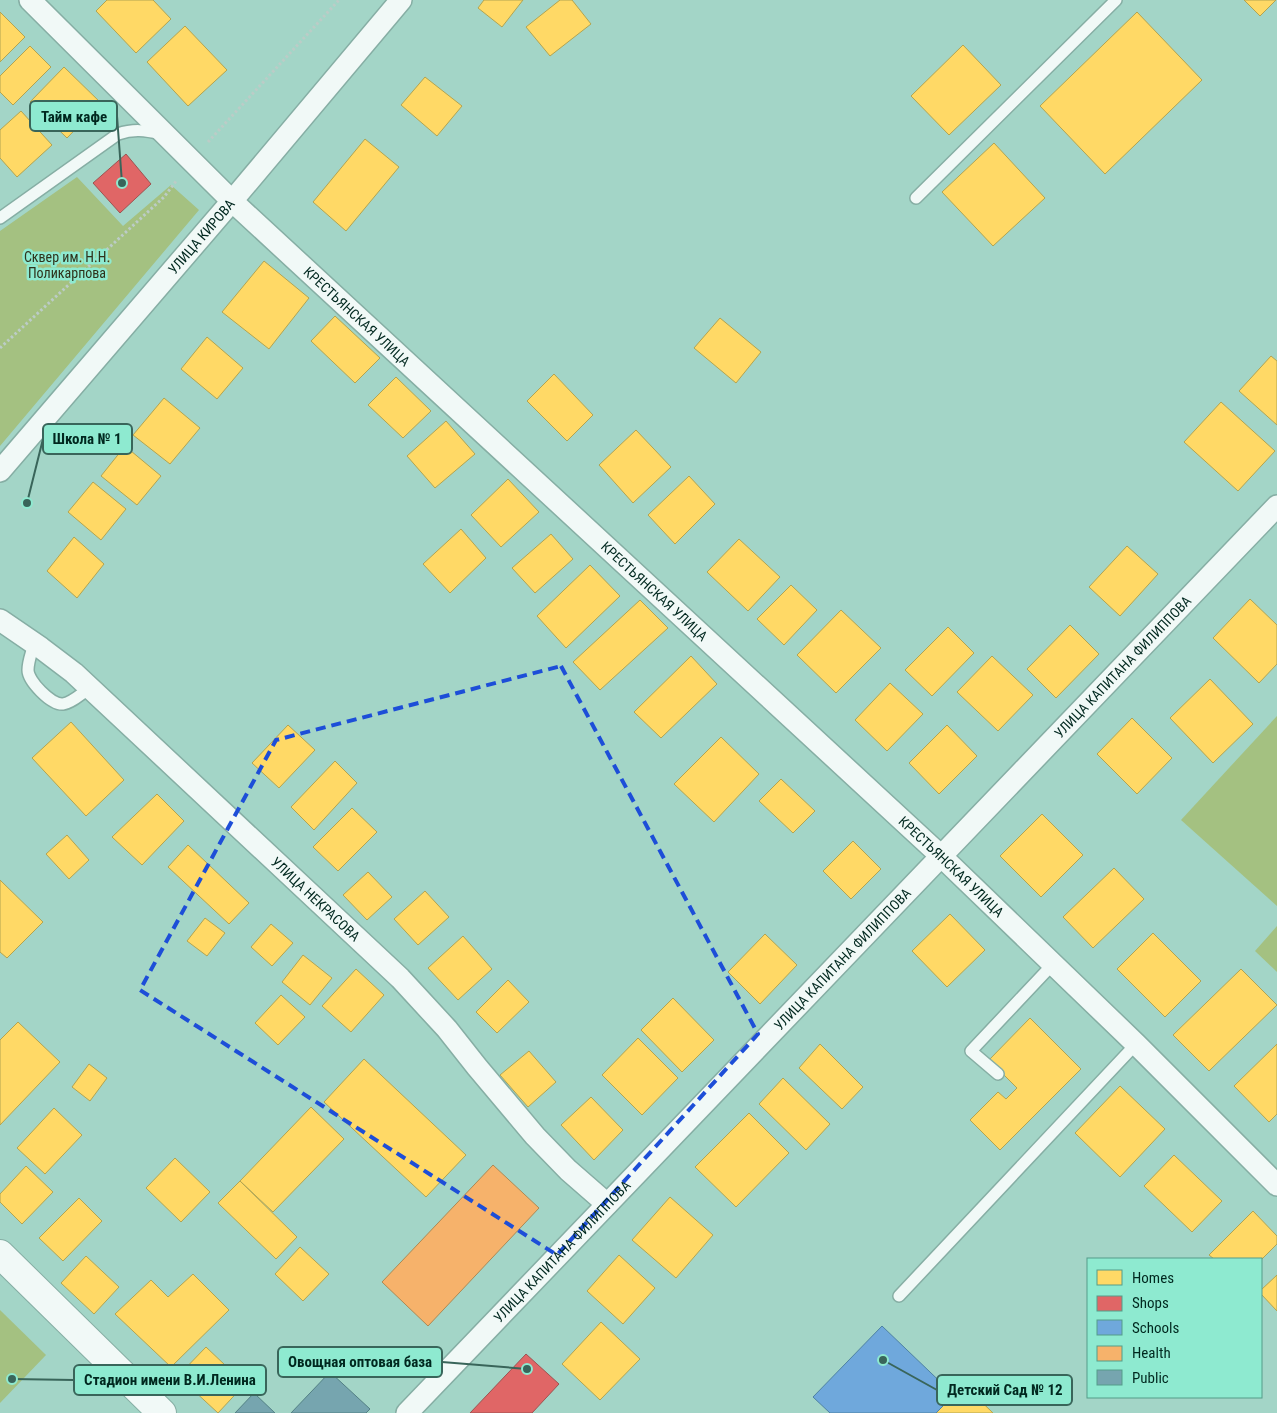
<svg xmlns="http://www.w3.org/2000/svg" width="1277" height="1413" viewBox="0 0 1277 1413" font-family="'Roboto Condensed',sans-serif">
<style>
.green{fill:#a4c181}
.homes{fill:#ffd966;stroke:#b2a451}
.shops{fill:#e06666;stroke:#9d5351}
.schools{fill:#6fa8dc;stroke:#4e82a3}
.health{fill:#f6b26b;stroke:#ac8954}
.public{fill:#76a5af;stroke:#538084}
.lines{fill:none;stroke-linecap:round;stroke-linejoin:round}
.lane-casing{stroke:#86aea4;stroke-width:14}
.street-casing{stroke:#86aea4;stroke-width:24}
.secondary-casing{stroke:#86aea4;stroke-width:30}
.path{stroke:#bcccc7;stroke-width:3;stroke-dasharray:2.5 2.5;stroke-linecap:butt}
.lane{stroke:#f1f9f7;stroke-width:11}
.street{stroke:#f1f9f7;stroke-width:21}
.secondary{stroke:#f1f9f7;stroke-width:28}
.marked{fill:none;stroke:#1d4ed8;stroke-width:4;stroke-dasharray:10 6;stroke-linejoin:round}
.labels{text-anchor:middle;stroke-width:5;stroke-linejoin:round;paint-order:stroke}
.street-label{font-size:14px;fill:#00281f;stroke:#8eead0}
.park-label{font-size:14px;fill:#2f321b;stroke:#8eead0}
.leader{fill:none;stroke:#39655a;stroke-width:2}
.callout-dot{fill:#39655a;stroke:#8eead0;stroke-width:2}
.callout{fill:#8eead0;stroke:#39655a;stroke-width:2}
.callout-label{font-size:15px;text-anchor:middle;font-weight:bold;fill:#00281f}
</style>
<rect width="100%" height="100%" fill="#a3d5c7"/>
<g class="green">
<path d="M77 177 123 226 171 185 199 210 0 446V231Z"/>
<path d="M1277 716V906L1181 820Z"/>
<path d="M1277 926V972L1255 951Z"/>
<path d="M0 1310 46 1355 0 1403Z"/>
</g>
<g class="homes">
<path d="M107 0H153L171 19 136 53 96 11Z"/>
<path d="M484 0H523L502 27 478 8Z"/>
<path d="M560 0H572L591 24 550 56 526 27Z"/>
<path d="M1244 0H1276L1260 16Z"/>
<path d="M0 12 25 37 0 62Z"/>
<path d="M1137 12 1202 80 1105 174 1040 106Z"/>
<path d="M185 26 227 70 188 106 147 62Z"/>
<path d="M963 45 1001 85 949 135 911 96Z"/>
<path d="M30 46 51 67 13 105 0 92V76Z"/>
<path d="M64 67 101 103 67 138 30 102Z"/>
<path d="M425 77 462 106 437 136 401 105Z"/>
<path d="M21 111 52 145 17 177 0 158V130Z"/>
<path d="M365 139 399 167 346 231 313 202Z"/>
<path d="M994 143 1045 198 993 246 942 192Z"/>
<path d="M264 261 309 298 269 349 222 312Z"/>
<path d="M335 316 380 358 355 383 311 341Z"/>
<path d="M720 318 761 352 736 383 694 348Z"/>
<path d="M207 337 243 368 217 399 181 369Z"/>
<path d="M1271 356 1277 361V425L1239 391Z"/>
<path d="M554 374 593 415 567 441 527 401Z"/>
<path d="M396 377 431 411 403 438 368 405Z"/>
<path d="M164 398 200 428 170 464 133 435Z"/>
<path d="M1221 402 1275 451 1238 491 1184 442Z"/>
<path d="M446 421 475 454 435 488 407 456Z"/>
<path d="M636 430 671 467 633 503 599 465Z"/>
<path d="M125 446 161 476 137 505 101 476Z"/>
<path d="M689 476 715 504 675 544 648 515Z"/>
<path d="M508 479 539 512 501 547 471 515Z"/>
<path d="M93 482 126 509 101 540 68 512Z"/>
<path d="M461 529 486 558 450 593 423 564Z"/>
<path d="M551 534 573 559 535 593 512 568Z"/>
<path d="M74 537 104 564 77 598 47 571Z"/>
<path d="M739 539 780 577 748 611 707 572Z"/>
<path d="M1127 546 1158 574 1120 616 1089 587Z"/>
<path d="M590 565 620 596 566 648 537 616Z"/>
<path d="M791 585 817 610 784 645 757 619Z"/>
<path d="M1250 599 1277 625V664L1259 683 1213 638Z"/>
<path d="M640 600 668 628 600 690 573 662Z"/>
<path d="M841 610 881 648 836 693 797 655Z"/>
<path d="M1070 625 1099 654 1056 698 1027 669Z"/>
<path d="M948 627 974 653 932 696 905 670Z"/>
<path d="M691 656 717 684 661 738 634 712Z"/>
<path d="M992 656 1033 695 998 731 957 692Z"/>
<path d="M1210 679 1253 724 1213 763 1170 718Z"/>
<path d="M890 683 923 714 887 751 855 720Z"/>
<path d="M1132 718 1172 758 1137 794 1097 754Z"/>
<path d="M71 722 124 780 86 816 32 758Z"/>
<path d="M288 725 315 750 279 788 252 763Z"/>
<path d="M947 725 977 756 939 794 909 763Z"/>
<path d="M721 737 759 774 714 822 674 784Z"/>
<path d="M335 761 357 783 314 830 291 807Z"/>
<path d="M781 779 815 811 793 833 759 801Z"/>
<path d="M157 794 184 821 142 865 112 837Z"/>
<path d="M352 808 377 832 338 871 313 847Z"/>
<path d="M1042 814 1083 855 1041 897 1000 856Z"/>
<path d="M67 835 89 860 69 879 46 854Z"/>
<path d="M853 841 881 869 851 899 823 871Z"/>
<path d="M188 845 249 903 229 924 168 867Z"/>
<path d="M1114 868 1144 899 1093 948 1063 917Z"/>
<path d="M368 872 392 897 367 920 343 895Z"/>
<path d="M0 880 43 922 7 958 0 952Z"/>
<path d="M425 891 449 917 418 945 394 919Z"/>
<path d="M950 914 985 950 947 987 912 951Z"/>
<path d="M205 918 225 933 207 956 187 941Z"/>
<path d="M271 924 293 943 272 966 251 947Z"/>
<path d="M1153 933 1201 981 1165 1017 1117 969Z"/>
<path d="M765 934 797 965 760 1004 728 972Z"/>
<path d="M463 936 492 969 458 1000 428 968Z"/>
<path d="M303 955 332 978 310 1005 282 982Z"/>
<path d="M356 969 384 995 351 1032 322 1006Z"/>
<path d="M1241 969 1277 1005 1209 1071 1173 1035Z"/>
<path d="M508 980 529 1002 497 1033 476 1012Z"/>
<path d="M281 995 305 1017 278 1045 255 1023Z"/>
<path d="M673 998 714 1040 682 1072 641 1030Z"/>
<path d="M1030 1018 1081 1069 1000 1150 970 1120 998 1092 1006 1099 1017 1088 989 1060Z"/>
<path d="M18 1022 60 1062 0 1125V1040Z"/>
<path d="M638 1038 678 1078 642 1115 602 1075Z"/>
<path d="M820 1044 863 1087 842 1109 799 1068Z"/>
<path d="M1277 1044V1114L1269 1122 1234 1086Z"/>
<path d="M529 1051 556 1082 528 1107 500 1075Z"/>
<path d="M364 1059 466 1155 426 1197 324 1102Z"/>
<path d="M89 1064 107 1078 90 1101 72 1087Z"/>
<path d="M783 1078 830 1124 806 1150 759 1104Z"/>
<path d="M1120 1086 1165 1129 1120 1177 1075 1133Z"/>
<path d="M591 1097 623 1130 594 1160 561 1125Z"/>
<path d="M311 1107 344 1139 273 1212 240 1181Z"/>
<path d="M54 1108 82 1135 45 1174 17 1148Z"/>
<path d="M749 1113 789 1153 736 1207 695 1167Z"/>
<path d="M1174 1155 1222 1201 1192 1232 1144 1186Z"/>
<path d="M175 1158 210 1192 181 1222 146 1188Z"/>
<path d="M26 1166 53 1192 22 1224 0 1202V1194Z"/>
<path d="M240 1181 297 1237 276 1259 218 1203Z"/>
<path d="M670 1197 713 1235 676 1278 632 1240Z"/>
<path d="M79 1198 102 1221 63 1261 39 1238Z"/>
<path d="M1253 1211 1277 1236V1244L1261 1260 1214 1259 1209 1255Z"/>
<path d="M300 1247 329 1274 303 1301 275 1274Z"/>
<path d="M619 1255 655 1288 623 1324 587 1291Z"/>
<path d="M86 1256 119 1287 94 1314 61 1283Z"/>
<path d="M193 1274 229 1310 171 1367 115 1314 151 1280 168 1297Z"/>
<path d="M1277 1275V1311L1261 1294V1290Z"/>
<path d="M601 1322 640 1359 600 1400 562 1364Z"/>
<path d="M206 1347 245 1384 218 1413 178 1376Z"/>
<path d="M963 1384 993 1413H936Z"/>
</g>
<g class="shops">
<path d="M126 154 151 184 120 213 93 183Z"/>
<path d="M526 1354 559 1384 532 1413H470Z"/>
</g>
<path class="schools" d="M882 1326 954 1395 936 1413H830L813 1397Z"/>
<path class="health" d="M493 1165 539 1208 428 1326 382 1282Z"/>
<g class="public">
<path d="M330 1372 370 1409 366 1413H291Z"/>
<path d="M254 1393 275 1413H235Z"/>
</g>
<g class="lines">
<defs>
<g id="lane">
<path d="M916 198 1116 0"/>
<path d="M0 218 118 134C133 129 145 130 160 134"/>
<path d="M34 643C32 652 28 661 28 670 28 681 51 705 63 704 72 703 82 693 90 688"/>
<path d="M998 1074 971 1051 1053 964"/>
<path d="M899 1296 1136 1044"/>
</g>
<g id="street">
<path id="s1" d="M30 0 232 201 941 856 1136 1044 1277 1185"/>
<path id="s2" d="M0 471 232 201 401 0"/>
<path id="s3" d="M0 620 41 648 74 673 400 978 447 1029 477 1067 535 1136 568 1170 607 1204"/>
<path id="s4" d="M407 1413 1277 506"/>
</g>
<path id="secondary" d="M0 1254 162 1413"/>
</defs>
<use href="#lane" class="lane-casing"/>
<use href="#street" class="street-casing"/>
<use href="#secondary" class="secondary-casing"/>
<g class="path">
<path d="M208 142 339 0"/>
<path d="M0 348 164 197 177 180"/>
</g>
<use href="#lane" class="lane"/>
<use href="#street" class="street"/>
<use href="#secondary" class="secondary"/>
</g>
<path class="marked" d="M561 666 758 1034 557 1255 140 990 276 740Z"/>
<g class="labels">
<g class="street-label">
<text dy="5" stroke="none"><textPath href="#s2" startOffset="309">УЛИЦА КИРОВА</textPath></text>
<text dy="5" stroke="none"><textPath href="#s1" startOffset="455">КРЕСТЬЯНСКАЯ УЛИЦА</textPath></text>
<text dy="5" stroke="none"><textPath href="#s1" startOffset="860">КРЕСТЬЯНСКАЯ УЛИЦА</textPath></text>
<text dy="5" stroke="none"><textPath href="#s4" startOffset="1034">УЛИЦА КАПИТАНА ФИЛИППОВА</textPath></text>
<text dy="5" stroke="none"><textPath href="#s1" startOffset="1265">КРЕСТЬЯНСКАЯ УЛИЦА</textPath></text>
<text dy="5" stroke="none"><textPath href="#s3" startOffset="422">УЛИЦА НЕКРАСОВА</textPath></text>
<text dy="5" stroke="none"><textPath href="#s4" startOffset="629">УЛИЦА КАПИТАНА ФИЛИППОВА</textPath></text>
<text dy="5" stroke="none"><textPath href="#s4" startOffset="224">УЛИЦА КАПИТАНА ФИЛИППОВА</textPath></text>
</g>
<g class="park-label">
<text x="67" y="262">Сквер им. Н.Н.<tspan x="67" dy="16">Поликарпова</tspan></text>
</g>
</g>
<path class="leader" d="M122 183L117 116M27 503L43 439M527 1369L442 1362M12 1379L74 1380M883 1360L937 1390"/>
<g class="callout-dot">
<circle cx="122" cy="183" r="5"/>
<circle cx="27" cy="503" r="5"/>
<circle cx="527" cy="1369" r="5"/>
<circle cx="12" cy="1379" r="5"/>
<circle cx="883" cy="1360" r="5"/>
</g>
<g class="callout">
<rect x="30" y="101" width="87" height="30" rx="5"/>
<rect x="43" y="424" width="89" height="30" rx="5"/>
<rect x="278" y="1347" width="164" height="30" rx="5"/>
<rect x="74" y="1365" width="192" height="30" rx="5"/>
<rect x="937" y="1375" width="135" height="30" rx="5"/>
</g>
<g class="callout-label">
<text x="74" y="122">Тайм кафе</text>
<text x="87" y="444">Школа № 1</text>
<text x="360" y="1367">Овощная оптовая база</text>
<text x="170" y="1385">Стадион имени В.И.Ленина</text>
<text x="1005" y="1395">Детский Сад № 12</text>
</g>
<rect x="1087" y="1258" width="175" height="140" fill="#8eead0" stroke="#559c89"/>
<rect x="1097" y="1270" width="25" height="15" fill="#ffd966" stroke="#559c89"/>
<text x="1132" y="1283" font-size="15" fill="#00281f">Homes</text>
<rect x="1097" y="1296" width="25" height="15" fill="#e06666" stroke="#559c89"/>
<text x="1132" y="1308" font-size="15" fill="#00281f">Shops</text>
<rect x="1097" y="1320" width="25" height="15" fill="#6fa8dc" stroke="#559c89"/>
<text x="1132" y="1333" font-size="15" fill="#00281f">Schools</text>
<rect x="1097" y="1346" width="25" height="15" fill="#f6b26b" stroke="#559c89"/>
<text x="1132" y="1358" font-size="15" fill="#00281f">Health</text>
<rect x="1097" y="1370" width="25" height="15" fill="#76a5af" stroke="#559c89"/>
<text x="1132" y="1383" font-size="15" fill="#00281f">Public</text>
</svg>
